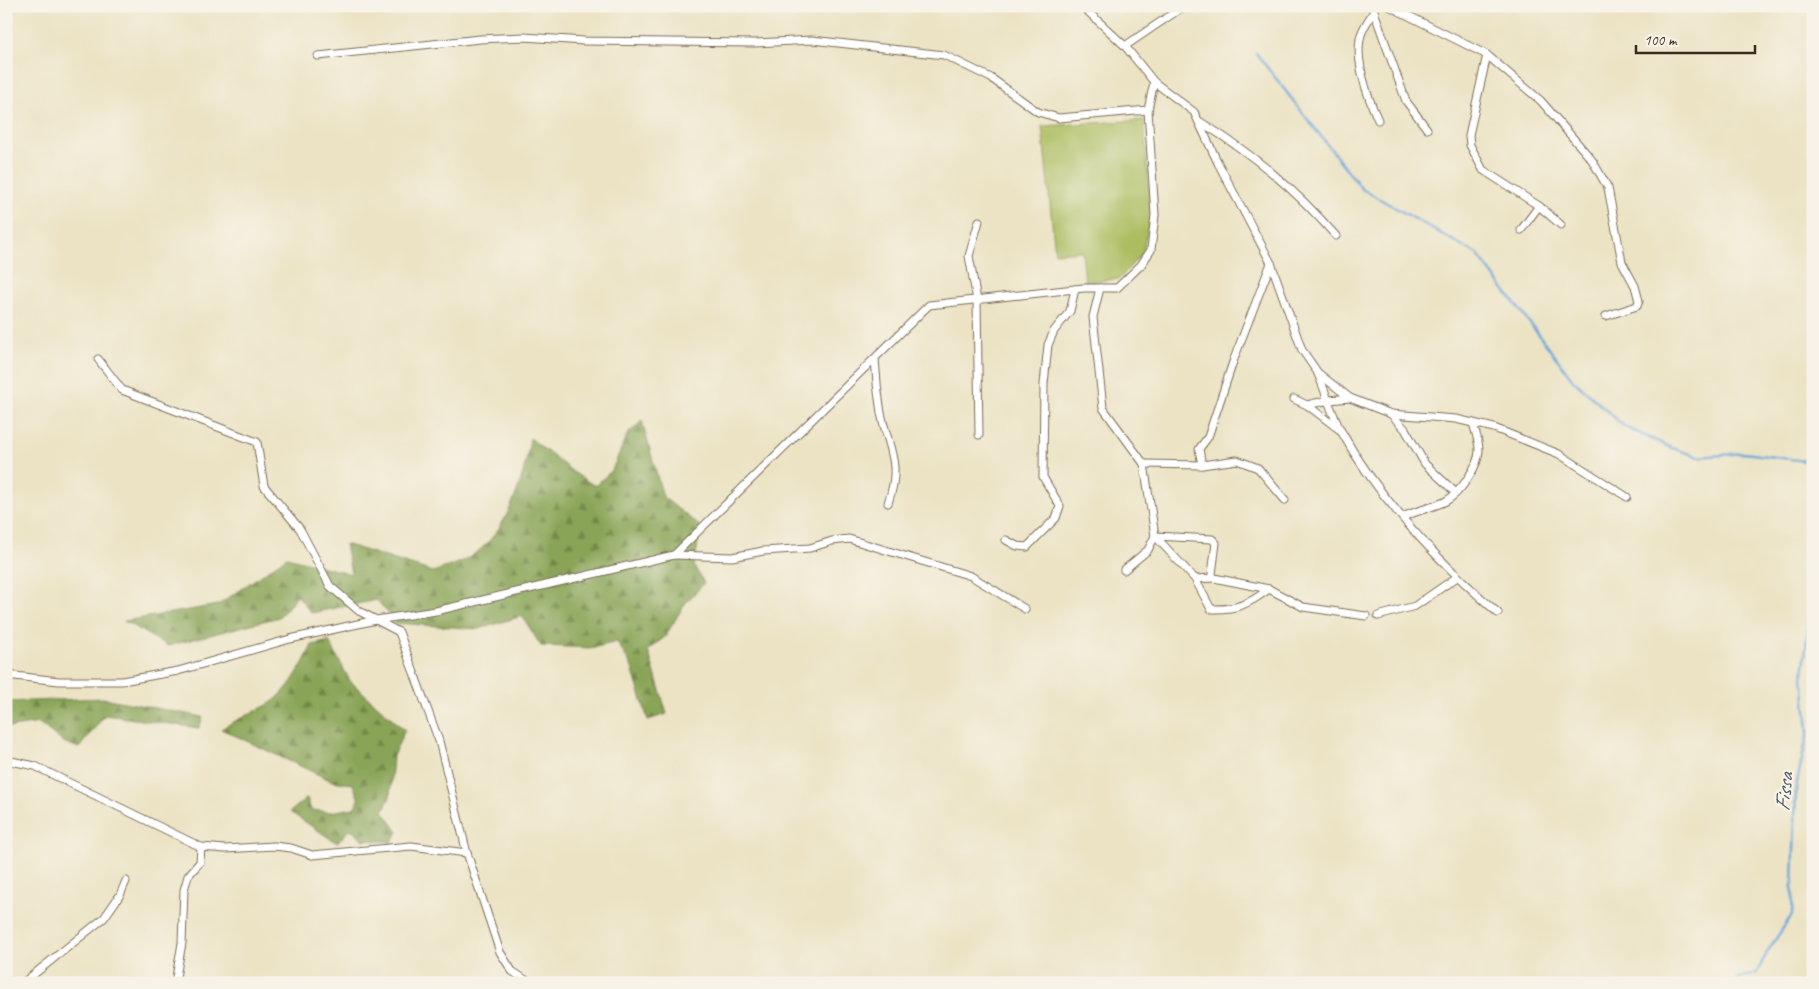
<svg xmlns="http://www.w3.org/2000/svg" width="1819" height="989" viewBox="0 0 1819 989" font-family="Caveat,sans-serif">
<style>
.forest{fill:url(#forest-firs);stroke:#62673a}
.pitch{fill:#acbd60;stroke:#74743f}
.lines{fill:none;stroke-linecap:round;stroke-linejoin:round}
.stream{stroke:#67a6d9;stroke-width:2.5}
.minor-casing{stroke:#796b58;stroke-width:9}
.minor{stroke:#fff;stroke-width:7}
.labels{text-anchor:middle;stroke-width:4.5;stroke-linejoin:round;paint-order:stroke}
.water-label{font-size:22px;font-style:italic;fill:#4a555f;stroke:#f7f3e8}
</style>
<defs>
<pattern id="forest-firs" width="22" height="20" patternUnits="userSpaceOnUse" patternTransform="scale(1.25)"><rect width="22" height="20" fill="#89a456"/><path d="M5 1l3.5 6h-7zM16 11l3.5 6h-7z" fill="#718647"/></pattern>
</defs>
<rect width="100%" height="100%" fill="#f7f3e8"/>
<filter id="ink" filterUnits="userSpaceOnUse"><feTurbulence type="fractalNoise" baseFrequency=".02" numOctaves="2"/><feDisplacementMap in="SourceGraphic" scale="10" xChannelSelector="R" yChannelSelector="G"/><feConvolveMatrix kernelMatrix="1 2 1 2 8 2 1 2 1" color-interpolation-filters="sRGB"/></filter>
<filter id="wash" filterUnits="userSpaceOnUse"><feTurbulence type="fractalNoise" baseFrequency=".0096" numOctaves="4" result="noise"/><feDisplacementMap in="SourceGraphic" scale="20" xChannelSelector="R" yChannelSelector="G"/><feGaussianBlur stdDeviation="1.12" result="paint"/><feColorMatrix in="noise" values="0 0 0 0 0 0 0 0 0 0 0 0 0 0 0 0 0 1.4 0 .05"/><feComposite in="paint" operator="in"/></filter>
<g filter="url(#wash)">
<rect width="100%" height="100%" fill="#ece3c4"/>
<g class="forest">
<path d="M642 421 663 497 701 527 694 566 704 583 684 605 665 637 648 650 667 714 648 720 631 665 617 642 592 648 541 646 522 616 479 629 396 623 377 600 311 613 298 596 279 617 168 646 124 621 218 605 287 557 351 574 345 544 433 572C446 567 462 563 473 555 507 533 525 477 530 438L573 472 595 486 612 470 627 435Z"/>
<path d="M329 641 350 681 405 730 393 756 390 797 383 811 398 832 392 842 364 840 350 829 337 843 290 812 307 798 311 810 330 812 354 808 359 800 353 784 332 781 221 729C237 719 253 713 269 704 288 693 303 664 312 645Z"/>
<path d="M103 698 203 717 199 728 105 715 79 748 63 742 39 723 6 728V702Z"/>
</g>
<path class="pitch" d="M1144 120 1151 217 1142 253 1119 279 1085 282 1082 251 1055 253 1042 126Z"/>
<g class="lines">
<g class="stream">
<path d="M1256 53 1362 189 1477 254 1574 381 1625 427 1672 448 1699 457 1744 453 1813 462"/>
<path d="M1735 983 1738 978 1756 974 1769 949 1792 915 1796 787 1808 732 1803 677 1813 580"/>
</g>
</g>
</g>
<g filter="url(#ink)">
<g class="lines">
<defs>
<g id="minor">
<path d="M1082 6 1125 46 1154 82 1194 112 1218 163 1271 263 1302 350 1318 373 1350 398 1391 414 1456 419 1494 428 1559 454 1627 497"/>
<path d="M1372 6 1406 101 1427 129"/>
<path d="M1389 6 1487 55 1541 101 1592 160 1608 188 1622 262 1635 286 1639 301 1637 306 1606 316"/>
<path d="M1374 11C1370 18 1363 27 1361 35 1354 59 1368 98 1378 120"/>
<path d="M1125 46 1184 6"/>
<path d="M1487 55 1469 135 1470 145 1483 170 1539 206 1561 225"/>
<path d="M318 56 480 39 524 37 584 41 754 43 812 40 944 55 991 78 1038 112 1059 118 1148 110"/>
<path d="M1199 121C1253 154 1294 188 1336 236"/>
<path d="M979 221 969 256 977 300 979 435"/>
<path d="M1521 230 1539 206"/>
<path d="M1100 288 1093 317 1103 408 1144 464 1155 536 1148 550 1124 570"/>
<path d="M98 359 122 390 257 442 264 486 300 529 330 586 359 611 399 632 439 741 467 853 500 952 512 971 530 983"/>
<path d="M875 359C876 377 878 395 881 413 889 450 902 464 888 503"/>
<path d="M1318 374C1326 392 1331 413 1341 431 1380 501 1438 561 1498 613"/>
<path d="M1294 399 1307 405 1340 430"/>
<path d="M1307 405 1329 400 1350 398"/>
<path d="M1391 414 1405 429 1425 464 1456 493"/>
<path d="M1144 464 1202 465 1237 460 1258 468 1285 500"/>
<path d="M1202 465 1199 449 1208 437 1234 359 1271 263"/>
<path d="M1403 517C1417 510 1435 507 1446 501 1460 493 1479 466 1479 450 1479 441 1475 431 1473 423"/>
<path d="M1155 536 1212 539 1216 543 1212 574 1214 578 1269 589"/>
<path d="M1155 536 1195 579 1214 578"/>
<path d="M1006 540 1017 546 1027 547 1056 518 1060 506 1043 477 1044 384 1048 345 1054 331 1070 311 1075 289"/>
<path d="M674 555 732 557 763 551 810 548 832 541 849 539 971 576 1025 609"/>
<path d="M1195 579 1211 609C1236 610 1249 604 1269 589L1303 607 1366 616"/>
<path d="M1378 616 1415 606 1457 577"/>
<path d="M6 675 59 681H122L178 671 290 639 376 620 436 611 674 555 929 305 1084 288H1117L1141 265 1151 250 1155 215 1148 110 1154 82"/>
<path d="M6 760 35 766 201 847 225 849 274 846 291 848 312 855 411 846 467 853"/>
<path d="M23 983 104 918 120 895 126 881"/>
<path d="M175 983 182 943 184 890 188 876 200 862 201 847"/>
</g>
</defs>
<use href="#minor" class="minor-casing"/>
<use href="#minor" class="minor"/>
</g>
</g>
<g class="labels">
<g class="water-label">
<text transform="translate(1783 792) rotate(-84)" y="8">Fissa</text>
</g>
</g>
<rect width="1819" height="989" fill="none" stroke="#f7f3e8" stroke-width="25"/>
<path d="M1636 45v8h119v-8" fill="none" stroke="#3b2a1e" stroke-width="2.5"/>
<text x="1644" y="45" font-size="15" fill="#3b2a1e" stroke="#f7f3e8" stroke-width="4" paint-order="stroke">100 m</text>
</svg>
